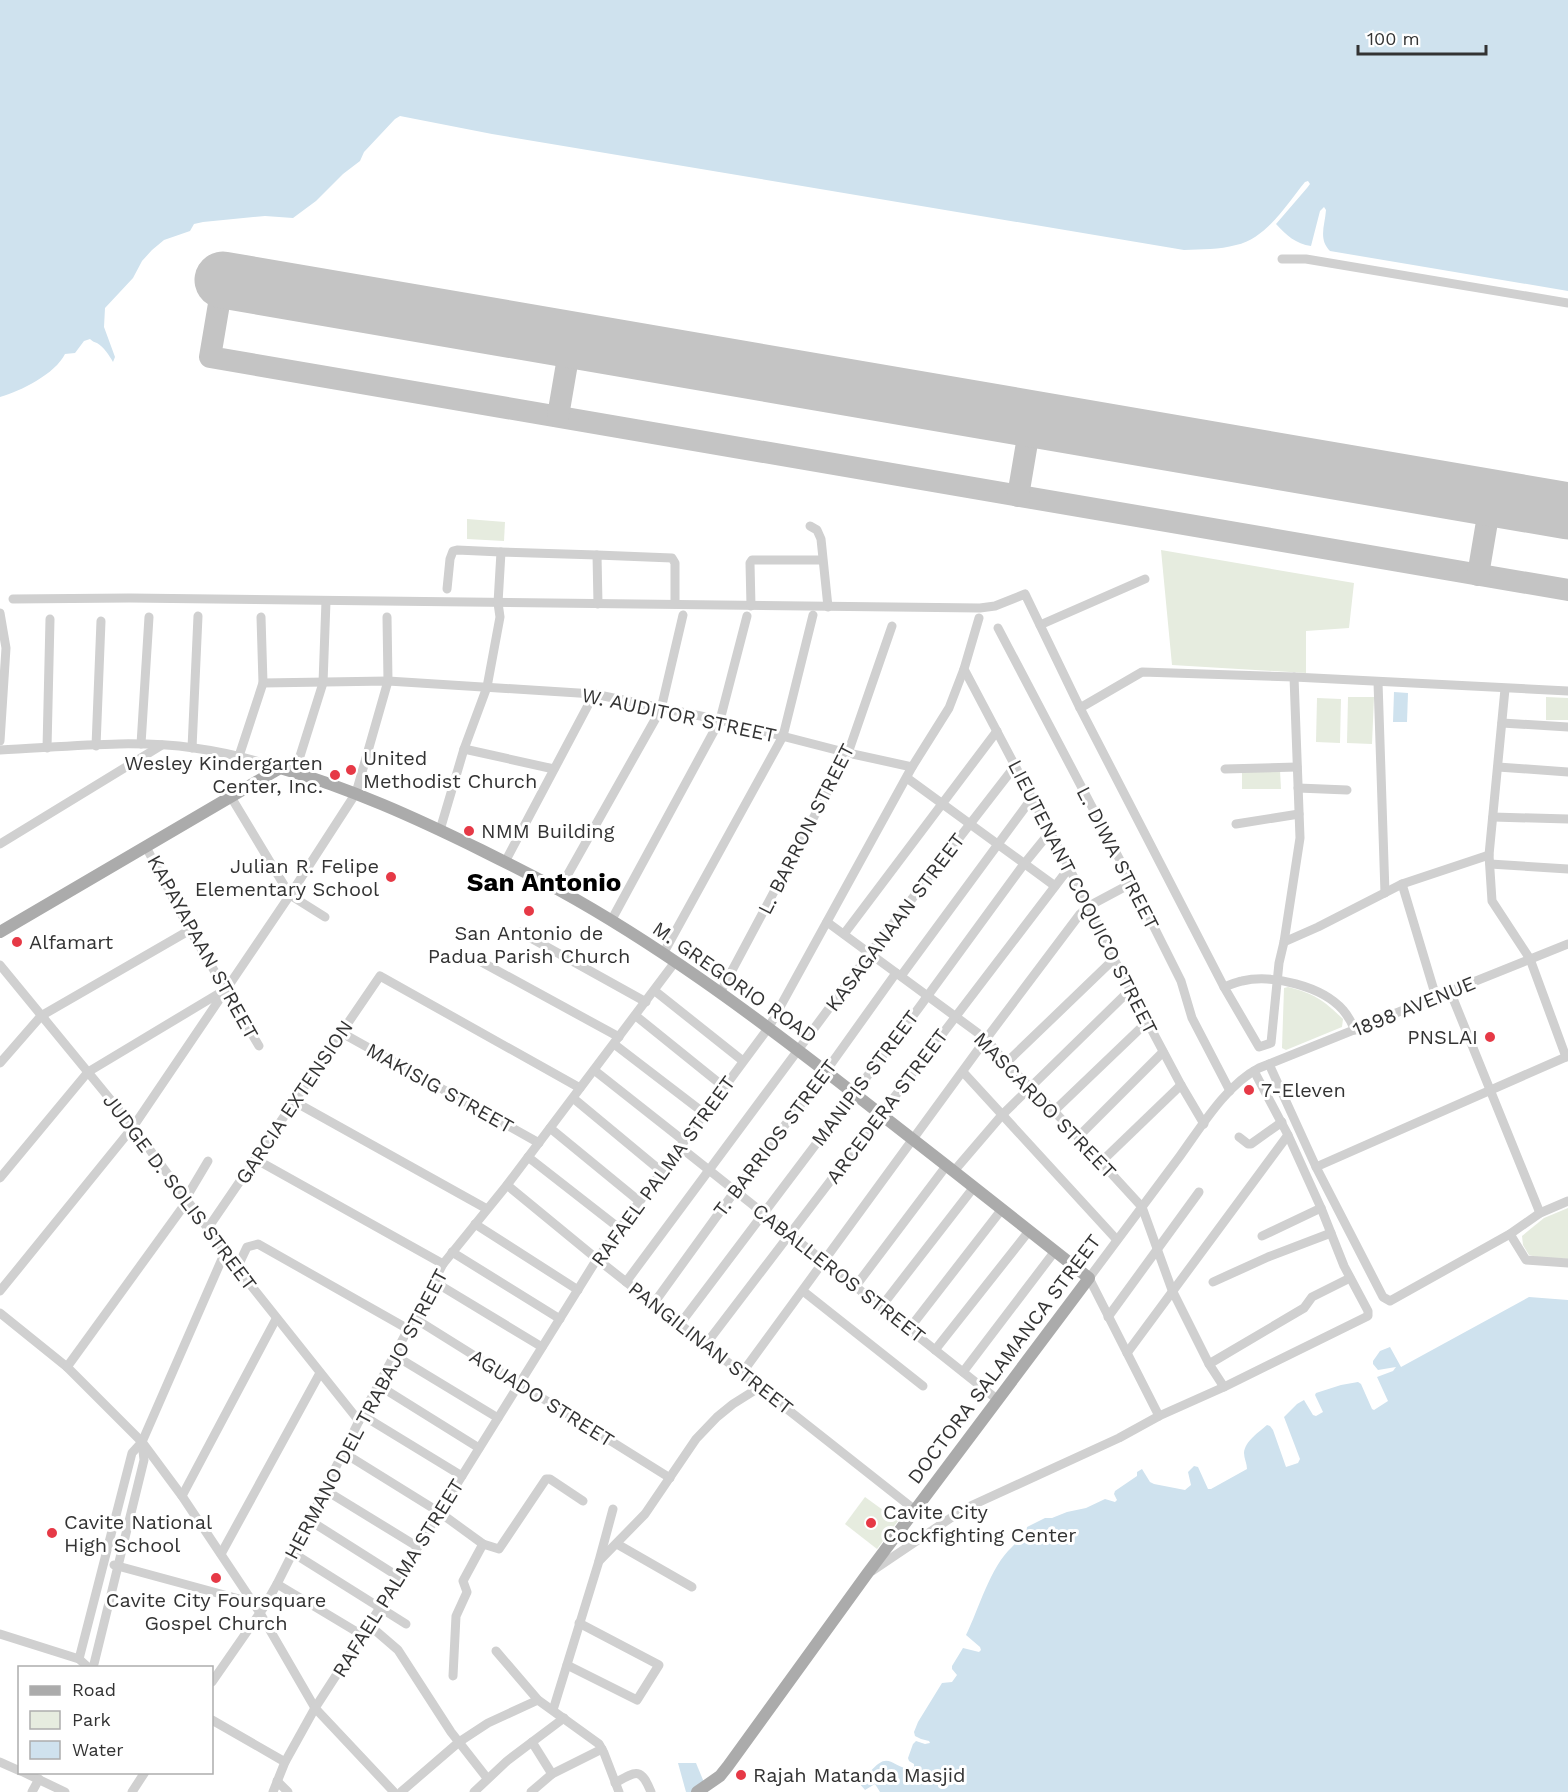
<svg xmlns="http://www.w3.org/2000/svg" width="1568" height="1792" viewBox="0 0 1568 1792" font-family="'Work Sans',sans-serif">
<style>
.green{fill:#e6ecdf}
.water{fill:#cfe2ee}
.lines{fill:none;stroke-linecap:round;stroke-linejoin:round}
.taxiway{stroke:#c4c4c4;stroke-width:22}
.runway{stroke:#c4c4c4;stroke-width:57}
.minor{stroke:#d0d0d0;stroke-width:9}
.major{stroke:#ababab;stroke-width:12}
.poi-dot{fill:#e63946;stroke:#fff;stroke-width:2}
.labels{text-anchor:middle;stroke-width:6;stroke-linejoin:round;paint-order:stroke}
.street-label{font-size:20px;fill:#333;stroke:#fff}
.poi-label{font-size:20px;fill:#333;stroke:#fff;text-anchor:start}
.district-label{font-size:26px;font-weight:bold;fill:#000;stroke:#fff}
</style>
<rect width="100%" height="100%" fill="#fff"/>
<g class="green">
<path d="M467 519 505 522 504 541 467 539Z"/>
<path d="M1161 550 1354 583 1349 628 1306 631V673L1172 665Z"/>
<path d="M1348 697H1374L1372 744 1347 743Z"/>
<path d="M1546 697 1568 698V720H1546Z"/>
<path d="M1317 698 1341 699 1340 743 1316 742Z"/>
<path d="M1242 770H1280L1281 789H1242Z"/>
<path d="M1288 987C1315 994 1323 1000 1343 1019L1342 1027 1286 1050 1282 1048 1284 988Z"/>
<path d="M1568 1208V1259L1540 1258 1529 1255 1523 1245 1522 1236 1544 1218Z"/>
<path d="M865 1497 898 1521 877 1549 845 1524Z"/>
</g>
<g class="water">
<path d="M0 0H1568V291L1330 251C1318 239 1325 225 1326 210L1324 207 1320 211 1311 246C1296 244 1286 235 1276 224L1307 188 1310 184 1308 181 1305 182C1286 205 1267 238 1236 245 1219 250 1202 249 1184 250L492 134 400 116 395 119 364 152 360 161 343 174 316 201 293 218 265 216 203 222 194 224 190 231 164 240 152 250 142 261 133 278 105 308 104 327 115 357 113 362C109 355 104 347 97 343 94 342 92 341 90 339L84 341 75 353 65 354C55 374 21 391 0 397Z"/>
<path d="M1394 692 1408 693 1407 722H1393Z"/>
<path d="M1529 1297 1568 1300V1792H880L875 1784 865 1790 859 1783C862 1779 866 1777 869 1773 889 1750 889 1766 912 1770L914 1767V1764L909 1761 908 1758 913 1744 916 1741 925 1744 930 1743 929 1741 921 1739 915 1736 914 1732 918 1722 942 1683 952 1682 957 1675 952 1669V1666L963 1648 979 1652 981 1650 980 1647 966 1635C979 1609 990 1567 1012 1547 1016 1542 1022 1539 1026 1535L1027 1527 1045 1518H1052L1067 1512 1086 1508 1105 1499 1115 1502 1117 1500 1114 1494 1115 1491 1137 1476V1472L1142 1469 1150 1482 1154 1484 1185 1490 1191 1485 1188 1472 1194 1466 1198 1467 1208 1489H1211L1247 1469C1247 1464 1244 1458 1244 1453 1245 1441 1259 1432 1267 1425L1270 1426 1273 1430 1286 1467 1298 1463 1300 1459 1284 1417 1297 1404 1304 1400 1313 1415 1316 1416 1323 1412 1315 1395 1316 1393 1341 1385 1358 1382 1361 1384 1372 1409 1374 1410 1388 1401 1377 1377 1393 1371 1396 1367 1378 1370 1373 1364V1361L1380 1351 1390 1347 1401 1367Z"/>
<path d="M678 1763H696L708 1792H686Z"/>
</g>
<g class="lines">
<g class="taxiway">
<path d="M223 280 210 357 1568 590"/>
<path d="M558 416 571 340"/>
<path d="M1018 496 1031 419"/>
<path d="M1478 575 1491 498"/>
</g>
<path class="runway" d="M223 280 1568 511"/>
<g class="minor">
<path d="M1282 259H1306L1568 303"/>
<path d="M810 526 817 530 821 539 828 607"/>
<path d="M447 589 450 559 453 551 457 550 501 552"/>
<path d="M13 599 130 598 980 608 995 606 1025 594 1080 708 1224 987 1259 1047 1271 1043 1279 963 1284 942 1300 838 1294 677"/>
<path d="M598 604 597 555 672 558 675 563V604"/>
<path d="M751 606 750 563 752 560H822"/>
<path d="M0 613 6 648 0 741"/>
<path d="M1040 625 1145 579"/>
<path d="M998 628 1132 883 1181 981 1192 1018 1230 1091"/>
<path d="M964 669 1089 906 1114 959 1181 1085 1204 1124"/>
<path d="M1378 682 1385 893"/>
<path d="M263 683 388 681 594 694 720 720 848 753 912 767"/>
<path d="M1505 689 1489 855 1492 901 1530 959 1566 1057"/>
<path d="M1080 708 1142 672 1294 677 1568 691"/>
<path d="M1502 723 1568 727"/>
<path d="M141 744 149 617"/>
<path d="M96 746 101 621"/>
<path d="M47 748 50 619"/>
<path d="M192 748 198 616"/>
<path d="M464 749 554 769"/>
<path d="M0 750C64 747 131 739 194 748 224 752 252 759 280 768"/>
<path d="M239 756 263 683 261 617"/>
<path d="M1498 767 1568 772"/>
<path d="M1225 769 1297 767"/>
<path d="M295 772 323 683 326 601"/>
<path d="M907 778 1055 886"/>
<path d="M1298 788 1347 790"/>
<path d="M231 797 290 895 325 917"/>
<path d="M1493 817 1568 819"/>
<path d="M1236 824 1299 814"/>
<path d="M440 830 464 749 487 687 500 617 498 603 501 552 597 555"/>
<path d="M0 844 162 745"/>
<path d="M146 847 190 930 259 1046"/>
<path d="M505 862 594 694"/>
<path d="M1490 864 1568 869"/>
<path d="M1402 884 1436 997"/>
<path d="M559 890 661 709 683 615"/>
<path d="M611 921 720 720 747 616"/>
<path d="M827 922 986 1039 1006 1063 1054 1111 1142 1207 1172 1290 1209 1364 1224 1387"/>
<path d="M520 932 646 1002"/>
<path d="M844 934 997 731"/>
<path d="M1284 942 1318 927 1402 884 1489 855"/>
<path d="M663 954 783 736 813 615"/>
<path d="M476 959 619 1037"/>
<path d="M0 965 133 1127 237 1268 359 1421"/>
<path d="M901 976 1032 798"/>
<path d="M1224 987C1230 985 1236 982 1242 981 1272 974 1322 986 1343 1010 1348 1016 1352 1023 1355 1030"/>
<path d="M655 991 743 1061"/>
<path d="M1450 991 1540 1213"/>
<path d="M720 993 848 753 892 626"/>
<path d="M636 1016 724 1087"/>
<path d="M342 1033 539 1143"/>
<path d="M614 1044 704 1113"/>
<path d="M0 1063 41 1016 190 930"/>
<path d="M1006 1063 1114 959"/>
<path d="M1269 1064 1316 1167 1383 1297 1390 1301 1510 1234 1540 1213 1568 1201"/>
<path d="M594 1070 684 1141"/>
<path d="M963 1072 1117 1240"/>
<path d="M573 1098 661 1171"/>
<path d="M295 1102 487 1209"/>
<path d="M1054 1111 1147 1022"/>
<path d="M550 1128 639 1201"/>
<path d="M1078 1137 1163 1052"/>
<path d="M1239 1137 1248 1144H1251L1282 1122"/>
<path d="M680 1147 998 1400"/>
<path d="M528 1157 619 1228"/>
<path d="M255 1159 443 1264"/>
<path d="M1101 1162 1181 1085"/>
<path d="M1316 1167 1568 1056"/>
<path d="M954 1171 1002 1115 1130 990"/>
<path d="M0 1178 88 1072 223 991"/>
<path d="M507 1185 597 1259 915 1510"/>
<path d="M186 1198 208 1161"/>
<path d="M475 1224 578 1290"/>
<path d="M208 1228 380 976 580 1088"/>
<path d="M1510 1234 1526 1260 1568 1263"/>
<path d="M1262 1236 1321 1208"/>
<path d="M452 1252 560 1319"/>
<path d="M237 1268 247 1247 258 1244 408 1329"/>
<path d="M433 1281 542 1347"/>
<path d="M626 1282 870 953 1015 766"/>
<path d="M1213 1282 1268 1257 1331 1233"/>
<path d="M855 1287 947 1165"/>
<path d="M0 1291 133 1127 290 895 356 793 388 681 387 617"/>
<path d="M803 1291 923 1386"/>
<path d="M654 1303 735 1191 826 1071 896 973"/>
<path d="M881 1307 974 1187"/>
<path d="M0 1313 67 1367 142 1442 182 1496 260 1613 315 1708 394 1792"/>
<path d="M1108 1317 1199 1192"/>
<path d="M414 1318 670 1478"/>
<path d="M680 1324 918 1009 1024 864 1050 832"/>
<path d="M909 1329 1002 1209"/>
<path d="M706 1344 1069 868"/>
<path d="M935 1350 1029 1231"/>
<path d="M1127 1353 1288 1135"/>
<path d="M394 1355 498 1418"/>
<path d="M1209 1364 1304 1308 1312 1297 1350 1278"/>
<path d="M67 1367 188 1200"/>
<path d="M963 1372 1055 1251"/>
<path d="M742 1373 986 1039 1080 914 1089 906 1132 883"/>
<path d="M378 1385 479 1448"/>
<path d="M362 1415 462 1476"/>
<path d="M1159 1416 1089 1278C1119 1238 1149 1197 1180 1156 1201 1127 1226 1085 1259 1068L1568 944"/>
<path d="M344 1453 439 1512 483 1544 463 1581 467 1592 456 1616 453 1676"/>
<path d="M325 1490 418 1547"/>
<path d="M182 1496 276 1319"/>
<path d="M309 1520 399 1577"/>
<path d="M483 1544 499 1549 546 1479H550L583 1501"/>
<path d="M617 1544 692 1587"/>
<path d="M293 1553 406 1624"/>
<path d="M221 1554 320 1373"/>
<path d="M599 1561 645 1514 696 1439 717 1417 733 1404 760 1387"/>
<path d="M114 1565 254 1603"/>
<path d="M872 1571 964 1509 1119 1438 1159 1416 1224 1387 1368 1316V1311L1344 1266 1321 1208 1288 1135 1254 1071"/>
<path d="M277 1584 362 1635"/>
<path d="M369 1625 398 1650 451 1732 487 1778"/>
<path d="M0 1634 79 1659 89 1668"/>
<path d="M496 1651 538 1700 599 1744 604 1753 619 1792"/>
<path d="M79 1659 132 1453 142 1442 225 1252"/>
<path d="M567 1665 637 1700 659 1665 579 1623"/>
<path d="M93 1668 144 1460 142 1442"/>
<path d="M212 1682 264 1607 277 1584 359 1421 443 1264 507 1185 675 962"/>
<path d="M553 1710 599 1561 613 1509"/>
<path d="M212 1720 285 1762"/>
<path d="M532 1742 552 1774"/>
<path d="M0 1762 20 1771"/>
<path d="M23 1772 65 1792"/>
<path d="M277 1781 288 1792"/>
<path d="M615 1783C636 1771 641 1767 651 1792"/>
<path d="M32 1792 39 1779"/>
<path d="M132 1792 145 1772"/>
<path d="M273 1792 285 1762 315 1708 381 1606 597 1259 769 1027 912 767 949 708 964 669 979 618"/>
<path d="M401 1792 459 1742 488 1723 538 1700"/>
<path d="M474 1792 507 1761 564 1718"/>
<path d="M531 1792 552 1774 602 1749"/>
</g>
<path class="major" d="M0 932 280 768C350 788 416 818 481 850 507 863 533 876 559 890 657 944 749 1012 838 1081 922 1146 1006 1212 1089 1278L867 1574 728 1766 720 1776 697 1792"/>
</g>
<g class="poi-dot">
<circle cx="351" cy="770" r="6"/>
<circle cx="335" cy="775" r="6"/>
<circle cx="469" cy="831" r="6"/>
<circle cx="391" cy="877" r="6"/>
<circle cx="529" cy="911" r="6"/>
<circle cx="17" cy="942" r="6"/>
<circle cx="1490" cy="1037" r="6"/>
<circle cx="1249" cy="1090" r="6"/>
<circle cx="871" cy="1523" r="6"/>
<circle cx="52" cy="1533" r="6"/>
<circle cx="216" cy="1578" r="6"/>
<circle cx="741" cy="1775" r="6"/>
</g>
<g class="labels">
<g class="street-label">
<text transform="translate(679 715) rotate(12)" y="7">W. AUDITOR STREET</text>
<text transform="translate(806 829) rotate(-63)" y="7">L. BARRON STREET</text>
<text transform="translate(1118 858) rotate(63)" y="7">L. DIWA STREET</text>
<text transform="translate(1083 897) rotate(63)" y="7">LIEUTENANT COQUICO STREET</text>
<text transform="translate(895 922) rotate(-53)" y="7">KASAGANAAN STREET</text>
<text transform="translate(203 947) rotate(61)" y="7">KAPAYAPAAN STREET</text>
<text transform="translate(735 982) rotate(35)" y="7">M. GREGORIO ROAD</text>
<text transform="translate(1414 1006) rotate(-22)" y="7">1898 AVENUE</text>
<text transform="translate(865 1078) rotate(-53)" y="7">MANIPIS STREET</text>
<text transform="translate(440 1088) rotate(29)" y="7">MAKISIG STREET</text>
<text transform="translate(294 1102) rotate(-56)" y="7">GARCIA EXTENSION</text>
<text transform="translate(1045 1105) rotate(46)" y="7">MASCARDO STREET</text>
<text transform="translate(887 1106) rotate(-53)" y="7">ARCEDERA STREET</text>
<text transform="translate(775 1138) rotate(-53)" y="7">T. BARRIOS STREET</text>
<text transform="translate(663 1171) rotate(-54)" y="7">RAFAEL PALMA STREET</text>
<text transform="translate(180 1192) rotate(53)" y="7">JUDGE D. SOLIS STREET</text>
<text transform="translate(839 1273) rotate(38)" y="7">CABALLEROS STREET</text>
<text transform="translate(711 1348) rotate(38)" y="7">PANGILINAN STREET</text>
<text transform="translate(1004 1359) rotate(-53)" y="7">DOCTORA SALAMANCA STREET</text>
<text transform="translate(542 1398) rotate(32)" y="7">AGUADO STREET</text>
<text transform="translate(366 1414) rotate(-62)" y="7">HERMANO DEL TRABAJO STREET</text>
<text transform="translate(398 1578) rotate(-58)" y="7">RAFAEL PALMA STREET</text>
</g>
<g class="poi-label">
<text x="363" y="765">United<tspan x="363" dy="23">Methodist Church</tspan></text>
<text x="323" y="770" text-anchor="end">Wesley Kindergarten<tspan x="323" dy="23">Center, Inc.</tspan></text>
<text x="481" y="838">NMM Building</text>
<text x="379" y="873" text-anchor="end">Julian R. Felipe<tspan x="379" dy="23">Elementary School</tspan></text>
<text x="529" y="940" text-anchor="middle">San Antonio de<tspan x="529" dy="23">Padua Parish Church</tspan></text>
<text x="29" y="949">Alfamart</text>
<text x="1478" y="1044" text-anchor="end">PNSLAI</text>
<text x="1261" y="1097">7-Eleven</text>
<text x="883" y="1519">Cavite City<tspan x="883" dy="23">Cockfighting Center</tspan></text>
<text x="64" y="1529">Cavite National<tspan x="64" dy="23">High School</tspan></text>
<text x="216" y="1607" text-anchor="middle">Cavite City Foursquare<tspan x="216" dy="23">Gospel Church</tspan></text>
<text x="753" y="1782">Rajah Matanda Masjid</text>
</g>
<g class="district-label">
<text x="544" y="891">San Antonio</text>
</g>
</g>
<rect x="18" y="1666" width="195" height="108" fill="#ffffff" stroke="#adadad" stroke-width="1.5"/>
<rect x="30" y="1686" width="30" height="9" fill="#ababab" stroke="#adadad" stroke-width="1.5"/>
<text x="72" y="1696" font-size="18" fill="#333333">Road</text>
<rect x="30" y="1711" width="30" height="18" fill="#e6ecdf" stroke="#adadad" stroke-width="1.5"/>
<text x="72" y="1726" font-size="18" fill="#333333">Park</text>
<rect x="30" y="1741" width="30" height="18" fill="#cfe2ee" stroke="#adadad" stroke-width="1.5"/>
<text x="72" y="1756" font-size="18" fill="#333333">Water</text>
<path d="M1358 45v9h128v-9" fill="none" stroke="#333333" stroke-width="3"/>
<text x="1367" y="45" font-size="18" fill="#333333" stroke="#ffffff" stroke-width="4.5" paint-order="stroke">100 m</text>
</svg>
